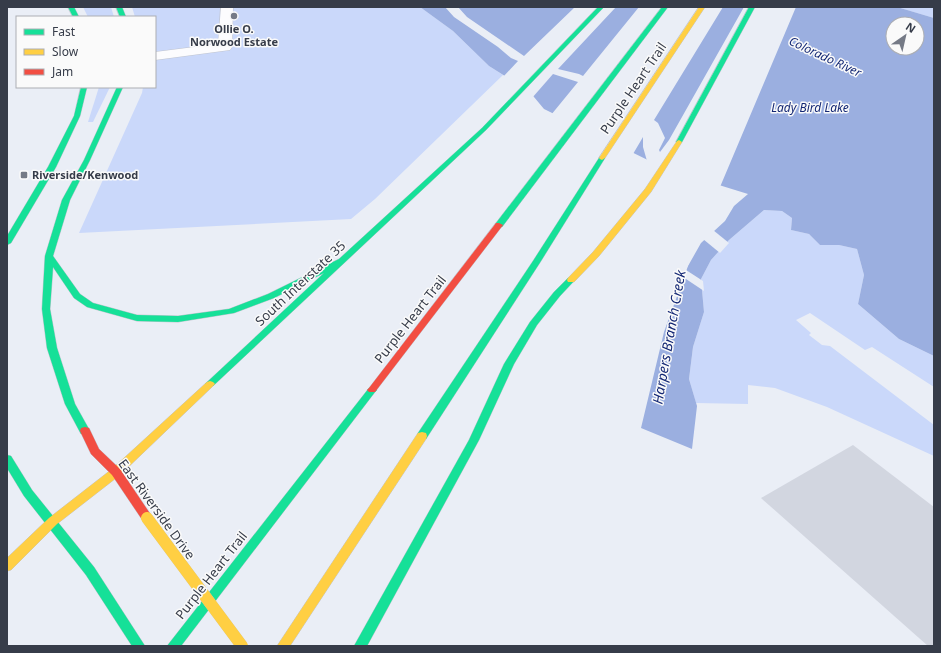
<svg xmlns="http://www.w3.org/2000/svg" width="941" height="653" viewBox="0 0 941 653" font-family="'Noto Sans',sans-serif">
<style>
.green{fill:#cad8fa}
.water{fill:#9bafe0;fill-rule:evenodd}
.pier{fill:#eaeef6}
.building{fill:#d2d6e0}
.lines{fill:none;stroke-linecap:round;stroke-linejoin:round}
.street-casing{stroke:#c1c5cf;stroke-width:1}
.fast-casing{stroke:#c1c5cf;stroke-width:1}
.slow-casing{stroke:#c1c5cf;stroke-width:1}
.jam-casing{stroke:#c1c5cf;stroke-width:1}
.street{fill:#fcfcfe;fill-rule:evenodd}
.fast{fill:#16e098;fill-rule:evenodd}
.slow{fill:#ffcf43;fill-rule:evenodd}
.jam{fill:#f24e42;fill-rule:evenodd}
.slow-bridge-casing{stroke:#c1c5cf;stroke-width:12;stroke-linecap:butt}
.slow-bridge{stroke:#ffcf43;stroke-width:12}
.poi-dot{fill:#757a86;stroke:#fafafa;stroke-width:1.5}
.labels{text-anchor:middle;stroke-width:3;stroke-linejoin:round;paint-order:stroke}
.far-poi-label{font-size:11px;font-weight:bold;fill:#363c49;stroke:#fafafa}
.far-water-label{font-size:12px;font-style:italic;fill:#132774;stroke:#fafafa}
.street-label{font-size:13px;fill:#363c49;stroke:#fafafa}
.water-label{font-size:14px;font-style:italic;fill:#132774;stroke:#fafafa}
</style>
<rect width="100%" height="100%" fill="#eaeef6"/>
<g class="green">
<path d="M83 7H111L114 17H88Z"/>
<path d="M132 7H420L453 31 489 66 503 75 375 199 351 219 79 233 142 93 143 87H155V17H135Z"/>
<path d="M897 7H934V18L900 8Z"/>
<path d="M99 87H110L93 122H88Z"/>
<path d="M764 210 782 211 792 218 791 230 809 234 820 245H839L857 249 864 275 858 304 899 339 934 356V387L872 347 865 350 810 313 796 320 811 333 809 335 822 345 830 346 934 425V456L827 407 775 388 748 385V404L696 403 689 379 693 347 704 312 701 279 711 260 729 240Z"/>
</g>
<path class="water" d="M420 7H897L934 18V356L899 339 858 304 864 275 857 249 839 245H820L809 234 791 230 792 218 782 211 764 210 729 240 711 260 701 279 704 312 693 347 689 379 697 406 692 449 641 428 664 332 688 266 701 243 725 221 734 206 748 194 664 168 544 109 529 91 489 66 453 31ZM893 24H917V48H893Z"/>
<g class="pier">
<path d="M445 7H458L467 17 524 56 575 7H616L558 69 579 74 583 76 639 7H723L654 120 658 123 665 138 659 150 660 152 669 140 744 7H796L720 187 664 170 647 161 643 147V137L633 154 551 115 578 82 553 74 532 98 528 93 503 77 518 61 511 58 498 47 454 17Z"/>
<path d="M713 230 729 243 720 253 703 239Z"/>
<path d="M693 253 686 270 703 281 704 291 683 277 671 304 686 265Z"/>
</g>
<path class="building" d="M853 445 934 507V646H928L761 498Z"/>
<g class="lines">
<defs>
<path id="street" d="M221 7H233L232 47 230 50 155 60V52L218 44Z"/>
<g id="fast">
<path d="M68 7H74L79 17H73Z"/>
<path d="M116 7H122L126 17H120Z"/>
<path d="M598 7H604L486 130 213 386H207L205 384 324 273 274 298 234 313 178 322 137 321 87 307 74 298 53 267 50 309 57 348 75 404 90 431 89 434H81L65 404 47 348 42 309 45 256 62 200 84 160 117 87H123L90 160 70 200 53 256 80 294 93 303 137 315 178 316 229 309 268 294 339 259 482 128Z"/>
<path d="M662 7H668L502 227H496L495 225 496 223Z"/>
<path d="M749 7H755L682 142 679 144 677 143 676 142Z"/>
<path d="M81 87H87L80 116 56 167 11 243 7 245V236L48 167 74 116Z"/>
<path d="M602 156 605 158 541 261 426 439H418L417 436 418 433 533 261 599 158Z"/>
<path d="M571 277 575 280 560 296 537 325 514 364 479 440 367 646H354L469 440 504 364 530 322 554 292 568 278Z"/>
<path d="M372 387 375 388 377 390 375 392 181 646H167L369 388Z"/>
<path d="M7 455 11 456 32 490 94 567 145 646H132L86 575 24 496 7 468Z"/>
</g>
<g id="slow">
<path d="M699 7H705L605 158 602 160 600 159 599 158Z"/>
<path d="M679 140 682 142 651 192 599 256 574 282H568L567 280 568 278 593 252 645 189 677 141Z"/>
<path d="M210 381 213 382 215 384 213 386 120 475 57 524 11 570 7 571V558L49 518 112 469 207 382Z"/>
<path d="M422 432 426 433 427 436 426 439 290 646H277L418 433Z"/>
</g>
<g id="jam">
<path d="M496 223H499L503 225 375 392H369L367 390 369 388Z"/>
<path d="M85 427 89 428 99 449 120 469 151 515 153 518 151 521 147 523 143 521 112 475 91 454 80 431 81 428Z"/>
</g>
</defs>
<use href="#street" class="street-casing"/>
<use href="#fast" class="fast-casing"/>
<use href="#slow" class="slow-casing"/>
<use href="#jam" class="jam-casing"/>
<use href="#street" class="street"/>
<use href="#fast" class="fast"/>
<use href="#slow" class="slow"/>
<use href="#jam" class="jam"/>
<defs>
<path id="slow-bridge" d="M147 518 242 646"/>
</defs>
<use href="#slow-bridge" class="slow-bridge-casing"/>
<use href="#slow-bridge" class="slow-bridge"/>
</g>
<g class="poi-dot">
<circle cx="234" cy="16" r="4"/>
<rect x="20" y="171" width="8" height="8" rx="2"/>
</g>
<g class="labels">
<g class="far-poi-label">
<text x="234" y="33">Ollie O.<tspan x="234" dy="13">Norwood Estate</tspan></text>
<text x="32" y="179" text-anchor="start">Riverside/Kenwood</text>
</g>
<g class="far-water-label">
<text transform="translate(825 57) rotate(25)" y="4">Colorado River</text>
<text x="810" y="112">Lady Bird Lake</text>
</g>
<g class="street-label">
<text transform="translate(633 88) rotate(-56)" y="5">Purple Heart Trail</text>
<text transform="translate(300 283) rotate(-43)" y="5">South Interstate 35</text>
<text transform="translate(410 319) rotate(-52)" y="5">Purple Heart Trail</text>
<text transform="translate(157 509) rotate(54)" y="5">East Riverside Drive</text>
<text transform="translate(211 575) rotate(-52)" y="5">Purple Heart Trail</text>
</g>
<g class="water-label">
<text transform="translate(669 337) rotate(-80)" y="5">Harpers Branch Creek</text>
</g>
</g>
<rect width="941" height="653" fill="none" stroke="#363c49" stroke-width="16"/>
<rect x="16" y="16" width="140" height="72" fill="#fafafa" stroke="#acaeb3"/>
<rect x="24" y="29" width="20" height="6" fill="#16e098" stroke="#acaeb3"/>
<text x="52" y="36" font-size="12" fill="#363c49">Fast</text>
<rect x="24" y="49" width="20" height="6" fill="#ffcf43" stroke="#acaeb3"/>
<text x="52" y="56" font-size="12" fill="#363c49">Slow</text>
<rect x="24" y="69" width="20" height="6" fill="#f24e42" stroke="#acaeb3"/>
<text x="52" y="76" font-size="12" fill="#363c49">Jam</text>
<g transform="translate(905 36) rotate(34)"><circle r="19" fill="#fafafa" stroke="#acaeb3"/>
<path d="M0-3L7 15L0 10L-7 15Z" fill="#757a86"/>
<text y="-6" font-size="11" font-weight="bold" text-anchor="middle" fill="#363c49">N</text>
</g>
</svg>
